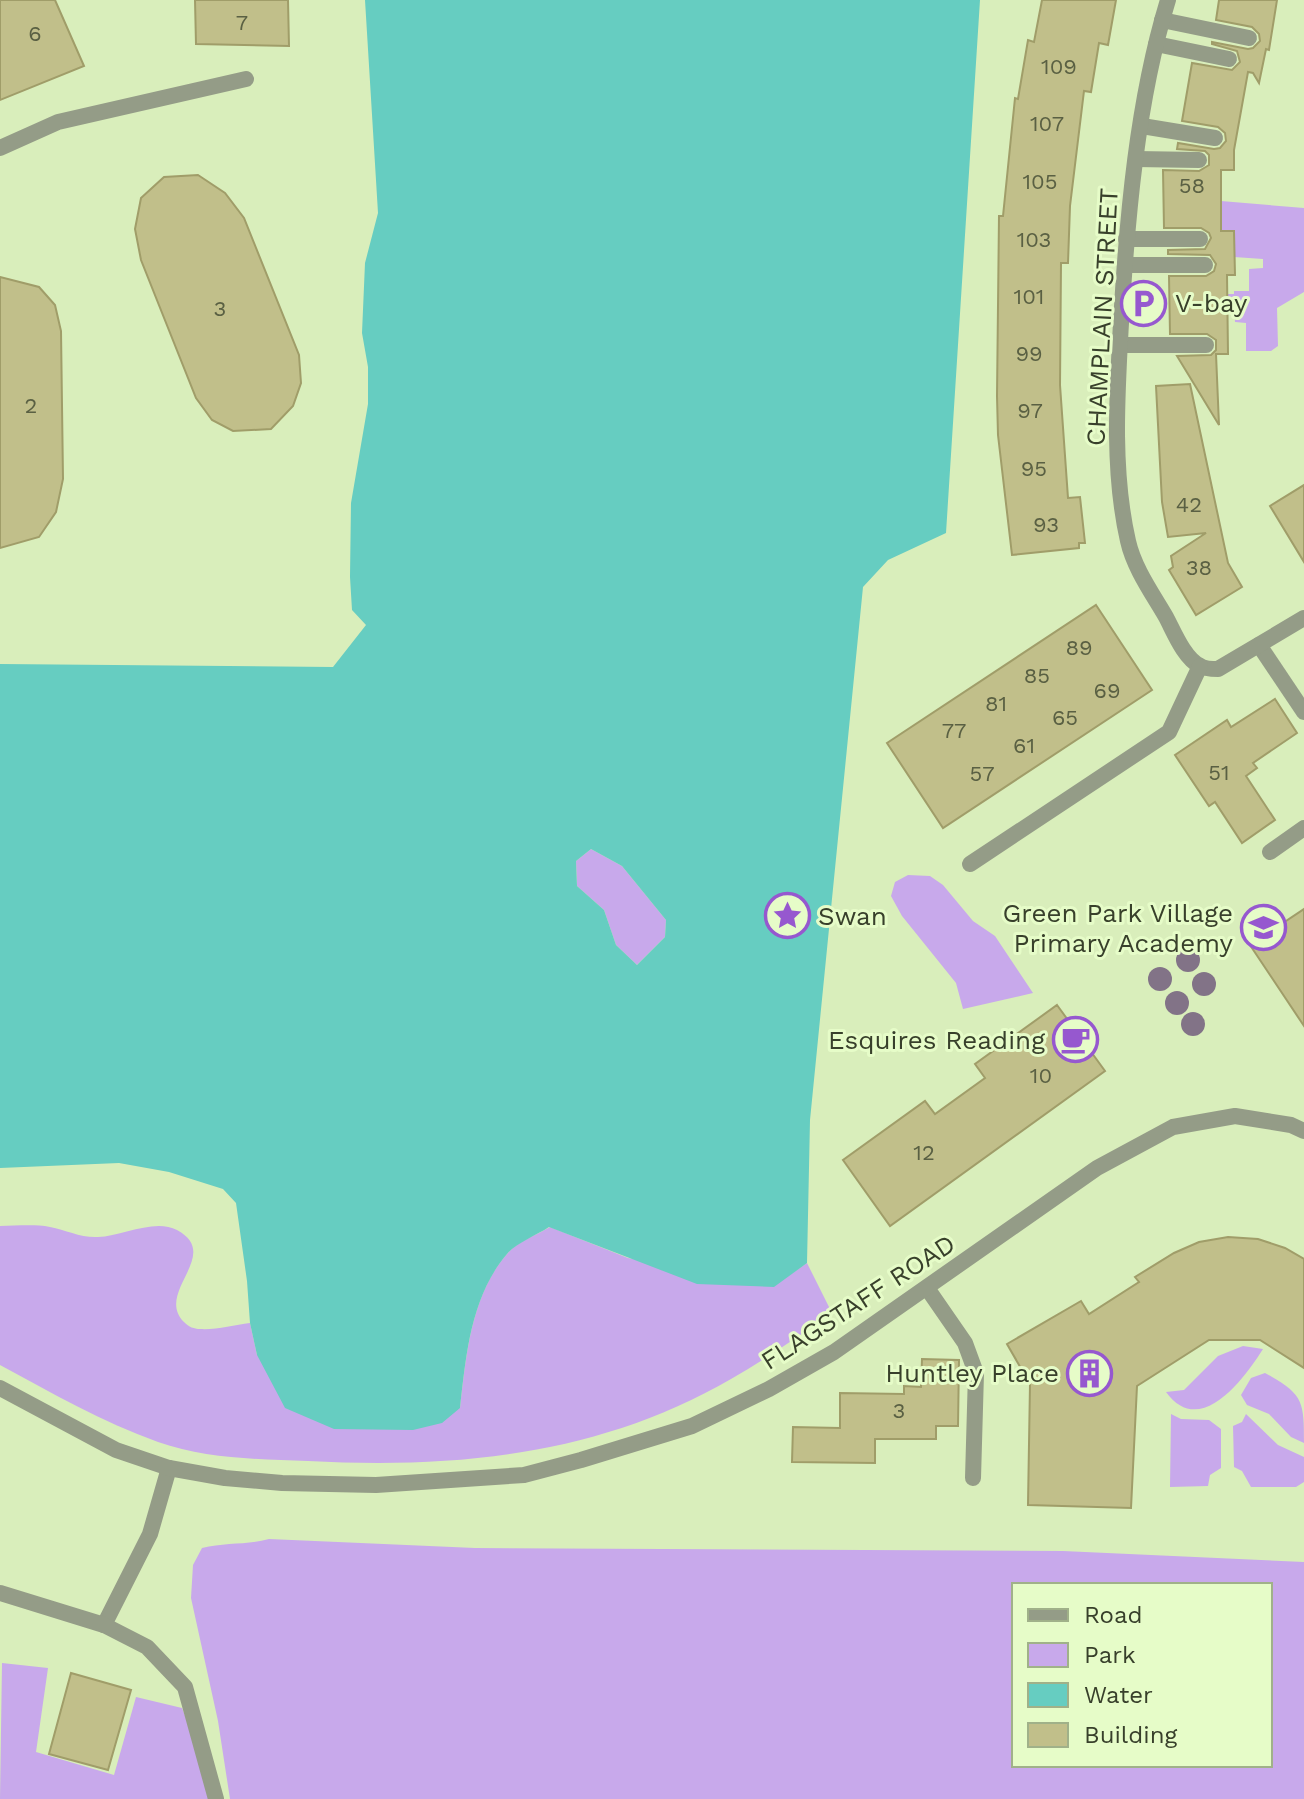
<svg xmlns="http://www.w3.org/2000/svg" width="1304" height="1799" viewBox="0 0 1304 1799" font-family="'Work Sans',sans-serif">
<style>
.green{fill:#c8a9eb;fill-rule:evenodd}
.water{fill:#66cdc1;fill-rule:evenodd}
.building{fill:#c1bf8a;stroke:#a09d69;stroke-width:2}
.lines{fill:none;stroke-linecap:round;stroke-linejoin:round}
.service{stroke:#949c87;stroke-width:16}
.minor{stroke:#949c87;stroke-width:16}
.tertiary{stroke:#949c87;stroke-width:16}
.tree{fill:#827387}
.labels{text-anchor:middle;stroke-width:6;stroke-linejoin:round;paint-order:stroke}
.number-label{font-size:22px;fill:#5a6043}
.poi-label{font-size:26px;fill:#38402b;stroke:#e6fcc8;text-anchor:end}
.street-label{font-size:26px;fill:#38402b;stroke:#e6fcc8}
</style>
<rect width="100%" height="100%" fill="#d9eebb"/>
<g class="green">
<path d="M1221 201 1304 208V292L1277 308 1278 346 1271 351H1246V323L1235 322 1234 307 1227 306V294H1234V291H1249V269L1263 268V259L1234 257 1221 231Z"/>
<path d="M591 849 622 866 666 920 665 937 637 965 616 945 604 910 577 886 576 861Z"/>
<path d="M908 875 930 876 943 885 973 921 995 936 1033 993 963 1009 956 983 902 916 891 896 895 882Z"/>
<path d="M0 1226C16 1226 34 1224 50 1227 66 1230 81 1238 98 1237 122 1236 155 1218 177 1230 223 1255 154 1292 184 1322 189 1327 194 1329 200 1329 216 1330 234 1325 250 1323L257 1355 460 1408C466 1356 471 1295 507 1254 516 1242 537 1235 550 1227L628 1258 773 1286 807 1263 832 1313C799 1336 766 1359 731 1379 600 1455 456 1469 308 1461 258 1459 206 1459 158 1442 102 1422 52 1393 0 1365Z"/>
<path d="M1243 1346 1263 1349C1244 1379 1200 1439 1166 1392L1184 1390 1218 1356Z"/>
<path d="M1265 1373C1304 1394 1304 1402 1304 1443L1291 1437 1269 1414 1247 1405 1241 1395 1251 1378Z"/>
<path d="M1171 1414 1181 1419 1209 1420 1221 1429V1468L1210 1475 1208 1486 1170 1487Z"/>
<path d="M1246 1414 1278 1445 1304 1457V1482L1296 1487H1251L1242 1471 1234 1467 1233 1426 1242 1422Z"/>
<path d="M269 1539 475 1548 1063 1551 1304 1562V1799H230L218 1721 191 1598 193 1565 202 1548C225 1542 247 1545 269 1539ZM1014 1585H1270V1765H1014Z"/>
<path d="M2 1663 48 1668 36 1752 114 1775 136 1697 182 1708 218 1799H0Z"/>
</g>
<path class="water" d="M365 0H980L946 533 888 560 863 587 810 1120 807 1263 774 1287 697 1284 549 1227C537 1235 516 1243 507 1254 471 1296 466 1355 460 1408L442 1423 413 1430 334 1429 285 1408 257 1355 250 1323 247 1281 236 1203 223 1189 169 1172 119 1163 0 1168V664L333 667 366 625 352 610 350 577 351 503 368 404V367L362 333 365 263 378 213ZM591 849 622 866 666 920 665 937 637 965 616 945 604 910 577 886 576 861ZM790 895C805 900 814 917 801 929 774 955 745 895 790 895Z"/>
<g class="building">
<path d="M0 0H55L84 66 0 100Z"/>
<path d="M195 0H288L289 46 196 44Z"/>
<path d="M1042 0H1116L1108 45 1099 43 1091 92 1084 91 1070 206 1068 263H1061L1060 385 1068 498 1080 497 1085 543H1079V548L1012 555 998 435 997 396 999 216H1003L1015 98 1018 99 1028 40 1034 42Z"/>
<path d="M1219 0H1277L1269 50 1266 49 1259 83 1253 73 1248 72 1234 150V170H1221V231H1234L1235 275H1227L1228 354H1216L1219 425 1177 356 1211 355 1216 350V340L1207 334H1170L1169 276H1206L1214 271 1216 264 1210 255 1168 254V250L1205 249 1211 238 1209 233 1201 228H1164L1163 170 1199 171 1209 165V155L1205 151 1177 149 1178 143 1214 149 1220 148 1226 141 1225 133 1218 127 1182 121 1192 63 1232 70 1240 62 1237 51 1212 44V42L1248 49 1253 48 1260 41 1259 34 1252 27 1216 20Z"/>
<path d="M198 175 225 193 244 218 299 355 301 383 293 406 271 429 233 431 212 420 196 398 141 260 135 229 141 198 164 177Z"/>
<path d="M0 277 39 287 55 305 61 331 63 479 56 512 39 537 0 548Z"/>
<path d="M1190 384 1228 563 1242 587 1196 615 1169 570 1173 567 1171 556 1206 533 1168 537 1162 502 1156 386Z"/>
<path d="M1304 485V562L1270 506Z"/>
<path d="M1096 605 1152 690 943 828 887 743Z"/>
<path d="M1275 699 1297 733 1253 763 1257 768 1246 776 1275 820 1242 843 1215 802 1209 806 1175 755 1227 720 1231 727Z"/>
<path d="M1304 909V1026L1250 945Z"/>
<path d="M1057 1005 1105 1071 890 1226 843 1160 925 1101 935 1114 985 1078 975 1064Z"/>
<path d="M1228 1237 1258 1239 1285 1248 1304 1259V1368L1260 1340H1209L1137 1386 1131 1508 1028 1505 1030 1384 1007 1344 1081 1301 1089 1314 1139 1282 1135 1277 1174 1253 1199 1242Z"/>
<path d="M922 1359 959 1360 958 1426H936V1439H875V1463L792 1462 793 1427 840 1428V1393L904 1394V1386L921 1387Z"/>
<path d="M71 1673 131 1690 108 1770 49 1754Z"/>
</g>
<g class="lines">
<g class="service">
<path d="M1162 20 1249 38"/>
<path d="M1156 44 1229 59"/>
<path d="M1142 126 1215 138"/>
<path d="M1136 159 1199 160"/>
<path d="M1126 239H1200"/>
<path d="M1125 265H1205"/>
<path d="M1120 345H1206"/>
<path d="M1259 645 1304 712"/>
<path d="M1270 852 1304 828"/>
<path d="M927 1288 965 1343 976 1373 973 1478"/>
<path d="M104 1625 150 1534 169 1468"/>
</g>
<g class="minor">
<path d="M1168 0C1137 101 1127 218 1121 323 1117 395 1112 471 1128 541 1134 568 1152 593 1166 617 1174 632 1184 658 1200 666 1205 669 1213 669 1218 669L1304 618"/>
<path d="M0 148 58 122 246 79"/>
<path d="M970 864 1169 732 1200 666"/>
<path d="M0 1388 116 1450 169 1468 225 1478 282 1483 376 1485 524 1475 581 1460 692 1426 769 1389 834 1352 1097 1168 1173 1127 1235 1116 1291 1125 1304 1131"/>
</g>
<path class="tertiary" d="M0 1593 104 1625 147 1647 185 1687 216 1799"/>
</g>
<g class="tree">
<circle cx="1188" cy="960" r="12"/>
<circle cx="1160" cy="979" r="12"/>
<circle cx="1204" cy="984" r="12"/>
<circle cx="1177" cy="1003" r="12"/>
<circle cx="1193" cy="1024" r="12"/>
</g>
<defs>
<symbol id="parking-ring" viewBox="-11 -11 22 22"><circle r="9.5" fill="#e6fcc8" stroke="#9658cf" stroke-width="1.5"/><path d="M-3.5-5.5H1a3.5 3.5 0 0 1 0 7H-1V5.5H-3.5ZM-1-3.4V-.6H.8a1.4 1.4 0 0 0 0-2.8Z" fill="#9658cf"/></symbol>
<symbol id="sight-ring" viewBox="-11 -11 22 22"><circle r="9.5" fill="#e6fcc8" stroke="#9658cf" stroke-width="1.5"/><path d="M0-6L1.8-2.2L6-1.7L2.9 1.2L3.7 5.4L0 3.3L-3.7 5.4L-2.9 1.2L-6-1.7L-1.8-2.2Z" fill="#9658cf"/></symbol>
<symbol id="school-ring" viewBox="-11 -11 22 22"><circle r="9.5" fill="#e6fcc8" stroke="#9658cf" stroke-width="1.5"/><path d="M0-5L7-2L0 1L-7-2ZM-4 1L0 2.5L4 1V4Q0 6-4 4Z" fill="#9658cf"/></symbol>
<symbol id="cafe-ring" viewBox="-11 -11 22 22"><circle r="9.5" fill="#e6fcc8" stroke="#9658cf" stroke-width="1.5"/><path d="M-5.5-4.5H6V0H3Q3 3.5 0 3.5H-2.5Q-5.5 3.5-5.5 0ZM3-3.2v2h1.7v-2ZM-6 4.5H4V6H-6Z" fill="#9658cf"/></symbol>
<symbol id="building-ring" viewBox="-11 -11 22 22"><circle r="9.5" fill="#e6fcc8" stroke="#9658cf" stroke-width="1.5"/><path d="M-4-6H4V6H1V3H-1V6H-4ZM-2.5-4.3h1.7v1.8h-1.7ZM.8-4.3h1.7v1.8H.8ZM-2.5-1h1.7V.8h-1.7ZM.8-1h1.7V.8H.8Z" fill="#9658cf"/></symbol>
</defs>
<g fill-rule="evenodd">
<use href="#parking-ring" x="1118" y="278" width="51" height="51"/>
<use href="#sight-ring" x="762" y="890" width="51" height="51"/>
<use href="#school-ring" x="1238" y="902" width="51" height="51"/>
<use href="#cafe-ring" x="1050" y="1014" width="51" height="51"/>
<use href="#building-ring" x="1064" y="1348" width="51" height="51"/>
</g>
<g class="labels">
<g class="number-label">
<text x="242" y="30">7</text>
<text x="35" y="41">6</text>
<text x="1059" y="74">109</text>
<text x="1047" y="131">107</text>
<text x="1040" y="189">105</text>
<text x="1192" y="193">58</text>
<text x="1034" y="247">103</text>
<text x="1029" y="304">101</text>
<text x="220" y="316">3</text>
<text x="1029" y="361">99</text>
<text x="31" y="413">2</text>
<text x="1030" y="418">97</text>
<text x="1034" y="476">95</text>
<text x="1189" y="512">42</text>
<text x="1046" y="532">93</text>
<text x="1199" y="575">38</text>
<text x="1079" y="655">89</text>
<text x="1037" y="683">85</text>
<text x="1107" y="698">69</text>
<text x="996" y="711">81</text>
<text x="1065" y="725">65</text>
<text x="954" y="738">77</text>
<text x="1024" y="753">61</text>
<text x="1219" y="780">51</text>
<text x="982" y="781">57</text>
<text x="1041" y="1083">10</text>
<text x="924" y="1160">12</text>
<text x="899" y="1418">3</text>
</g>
<g class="poi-label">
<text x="1175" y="312" text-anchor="start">V-bay</text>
<text x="1233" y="922">Green Park Village<tspan x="1233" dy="30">Primary Academy</tspan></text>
<text x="818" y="925" text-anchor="start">Swan</text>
<text x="1045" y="1049">Esquires Reading</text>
<text x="1059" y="1382">Huntley Place</text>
</g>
<g class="street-label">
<text transform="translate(1102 317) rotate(-87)" y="9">CHAMPLAIN STREET</text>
<text transform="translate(858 1302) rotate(-33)" y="9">FLAGSTAFF ROAD</text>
</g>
</g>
<rect x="1012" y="1583" width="260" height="184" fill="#e6fcc8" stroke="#a0b189" stroke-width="2"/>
<rect x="1028" y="1609" width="40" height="12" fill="#949c87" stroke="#a0b189" stroke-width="2"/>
<text x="1084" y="1623" font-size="24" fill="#38402b">Road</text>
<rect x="1028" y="1643" width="40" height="24" fill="#c8a9eb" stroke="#a0b189" stroke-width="2"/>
<text x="1084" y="1663" font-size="24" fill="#38402b">Park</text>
<rect x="1028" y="1683" width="40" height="24" fill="#66cdc1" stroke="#a0b189" stroke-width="2"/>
<text x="1084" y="1703" font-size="24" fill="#38402b">Water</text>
<rect x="1028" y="1723" width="40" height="24" fill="#c1bf8a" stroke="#a0b189" stroke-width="2"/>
<text x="1084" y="1743" font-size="24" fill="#38402b">Building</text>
</svg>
